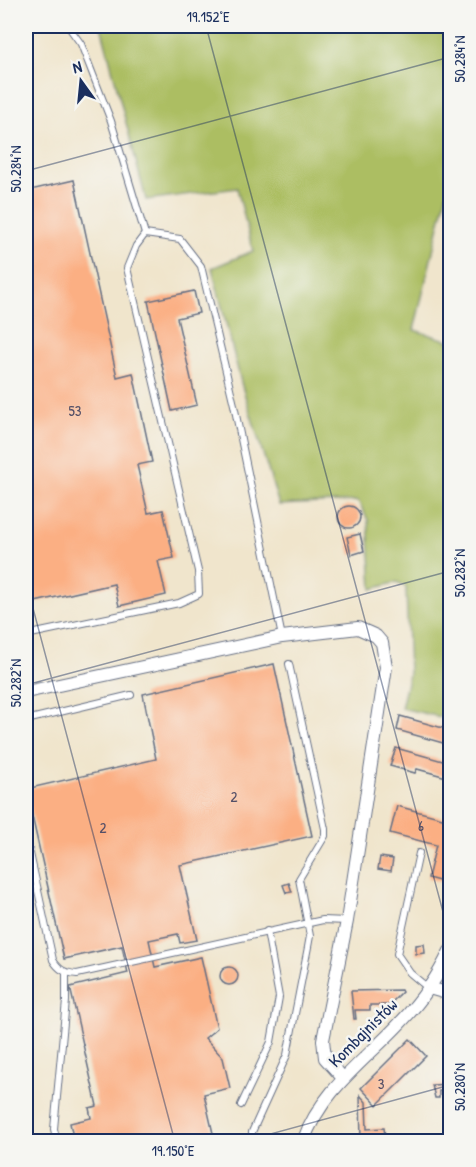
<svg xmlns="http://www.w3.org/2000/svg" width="476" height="1167" viewBox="0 0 476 1167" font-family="'Patrick Hand',sans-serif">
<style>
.grass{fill:#acbe62;stroke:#647660;stroke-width:1.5}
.building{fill:#fbaf83}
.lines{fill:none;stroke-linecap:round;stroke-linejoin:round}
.service-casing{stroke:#666f84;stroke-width:8}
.minor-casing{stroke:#666f84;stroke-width:14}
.service{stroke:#fff;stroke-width:6}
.minor{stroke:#fff;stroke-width:12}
.ticks{fill:none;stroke:#1b2f5e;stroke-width:1.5;stroke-opacity:0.45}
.labels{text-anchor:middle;stroke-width:5;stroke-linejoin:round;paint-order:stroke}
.number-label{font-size:15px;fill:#534f67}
.street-label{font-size:18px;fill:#1b2f5e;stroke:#f6f6f2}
.neatline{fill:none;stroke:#1b2f5e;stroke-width:2}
.ticks-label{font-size:15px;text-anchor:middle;fill:#1b2f5e}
</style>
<rect width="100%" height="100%" fill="#f6f6f2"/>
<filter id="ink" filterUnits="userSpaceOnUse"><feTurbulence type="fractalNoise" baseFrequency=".0167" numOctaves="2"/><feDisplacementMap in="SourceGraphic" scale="12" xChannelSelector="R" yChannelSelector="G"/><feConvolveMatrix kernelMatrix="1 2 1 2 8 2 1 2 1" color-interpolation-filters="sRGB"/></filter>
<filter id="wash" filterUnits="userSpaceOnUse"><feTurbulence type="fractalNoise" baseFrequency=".008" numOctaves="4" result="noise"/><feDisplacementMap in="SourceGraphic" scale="24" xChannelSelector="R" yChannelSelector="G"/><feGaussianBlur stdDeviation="1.35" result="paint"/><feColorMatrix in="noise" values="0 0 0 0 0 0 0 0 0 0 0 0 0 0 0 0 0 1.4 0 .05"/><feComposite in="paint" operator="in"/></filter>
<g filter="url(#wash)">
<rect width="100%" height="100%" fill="#f0e5cc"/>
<path class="grass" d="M101 26H450V180L414 330 450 341 449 719 401 708 409 674 406 587 397 582 372 589 368 520 358 501 279 505 242 386 212 268 253 251 237 188 146 200Z"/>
<g id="blocks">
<g class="building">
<path d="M74 180 117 377 133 373 152 462 137 465 148 513 163 510 174 558 158 561 166 595 119 606 114 584 26 604V191Z"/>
<path d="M194 291 199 313 177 318 197 405 172 411 148 301Z"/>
<circle cx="349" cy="517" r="11"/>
<path d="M360 534 364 551 351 555 347 537Z"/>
<path d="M274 664 312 836 180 865 197 940 180 943 178 934 149 940 155 967 201 957 217 1028 205 1038 223 1058 230 1088 204 1094 215 1142H74L70 1123 91 1118 89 1108 97 1106 70 987 128 973 122 946 64 959 26 789 156 759 143 694Z"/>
<path d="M400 716 450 730V745L397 730Z"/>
<path d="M396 748 450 763V778L417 769 415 773 390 766Z"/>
<path d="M397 806 450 820V884L428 878 436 845 390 833Z"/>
<path d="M380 857 393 859 391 871 378 869Z"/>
<path d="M289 883 292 892 286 893 283 885Z"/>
<path d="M424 944 425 953 416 954V945Z"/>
<circle cx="229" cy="976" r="9"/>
<path d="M401 990 402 992 389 1005H370V1010H355L356 1019H354L351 991Z"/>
<path d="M410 1039 426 1056 377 1105 361 1088Z"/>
<path d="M450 1084V1091H439V1098H435L432 1085Z"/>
<path d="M360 1095 366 1102 367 1129 384 1128 385 1136H374V1142H361Z"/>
</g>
</g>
</g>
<g filter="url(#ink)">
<use href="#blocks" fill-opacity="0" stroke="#666f84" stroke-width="1.5"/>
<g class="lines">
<defs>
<g id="service">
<path d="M68 26 81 44 111 121 145 234"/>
<path d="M145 234 180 239 201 266 234 405 282 637"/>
<path d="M26 635 179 603 199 594 198 571 127 268 136 246 145 234"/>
<path d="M26 720 131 695"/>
<path d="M26 835 53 960C59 970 65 973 77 974L323 920 347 921"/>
<path d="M419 853 397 954 410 973 428 988"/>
<path d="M241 1105 271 1042 279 997 267 931"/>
<path d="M57 1142 54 1129 66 1001V973"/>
<path d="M252 1142V1132L287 1055 308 947 310 936 299 879 325 836V829L289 664"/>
</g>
<g id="minor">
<path d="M26 692 282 637 358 628 376 636 382 643 386 667 347 921 323 1040 325 1058 343 1078"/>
<path d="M429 988 450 994"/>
<path d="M303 1142C321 1090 366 1060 401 1022 421 1001 438 977 450 951"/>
</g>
</defs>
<use href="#service" class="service-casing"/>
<use href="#minor" class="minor-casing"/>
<use href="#service" class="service"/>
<use href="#minor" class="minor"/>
</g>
</g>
<path class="ticks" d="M206 26 450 938M26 171 450 57M26 582 175 1142M26 685 450 571M241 1142 450 1085"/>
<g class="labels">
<g class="number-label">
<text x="75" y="416">53</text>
<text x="234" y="802">2</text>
<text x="421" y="831">6</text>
<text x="103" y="833">2</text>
<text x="381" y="1089">3</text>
</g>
<g class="street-label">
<text transform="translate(363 1033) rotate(-45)" y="6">Kombajnistów</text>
</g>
</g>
<rect width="476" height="1167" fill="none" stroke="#f6f6f2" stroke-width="66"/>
<g transform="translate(81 81) rotate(345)" stroke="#f6f6f2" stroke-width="4.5" paint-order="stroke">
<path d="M0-4.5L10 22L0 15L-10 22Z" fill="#1b2f5e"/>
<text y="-9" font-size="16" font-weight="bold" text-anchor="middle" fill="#1b2f5e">N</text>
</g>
<rect x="33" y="33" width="410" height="1101" class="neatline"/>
<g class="ticks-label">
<text x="208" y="22">19.152°E</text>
<text transform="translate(460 59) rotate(-90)" y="5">50.284°N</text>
<text transform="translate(16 169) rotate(-90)" y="5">50.284°N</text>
<text transform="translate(460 573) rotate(-90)" y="5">50.282°N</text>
<text transform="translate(16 683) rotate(-90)" y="5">50.282°N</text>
<text transform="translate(460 1087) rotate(-90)" y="5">50.280°N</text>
<text x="173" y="1156">19.150°E</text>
</g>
</svg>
